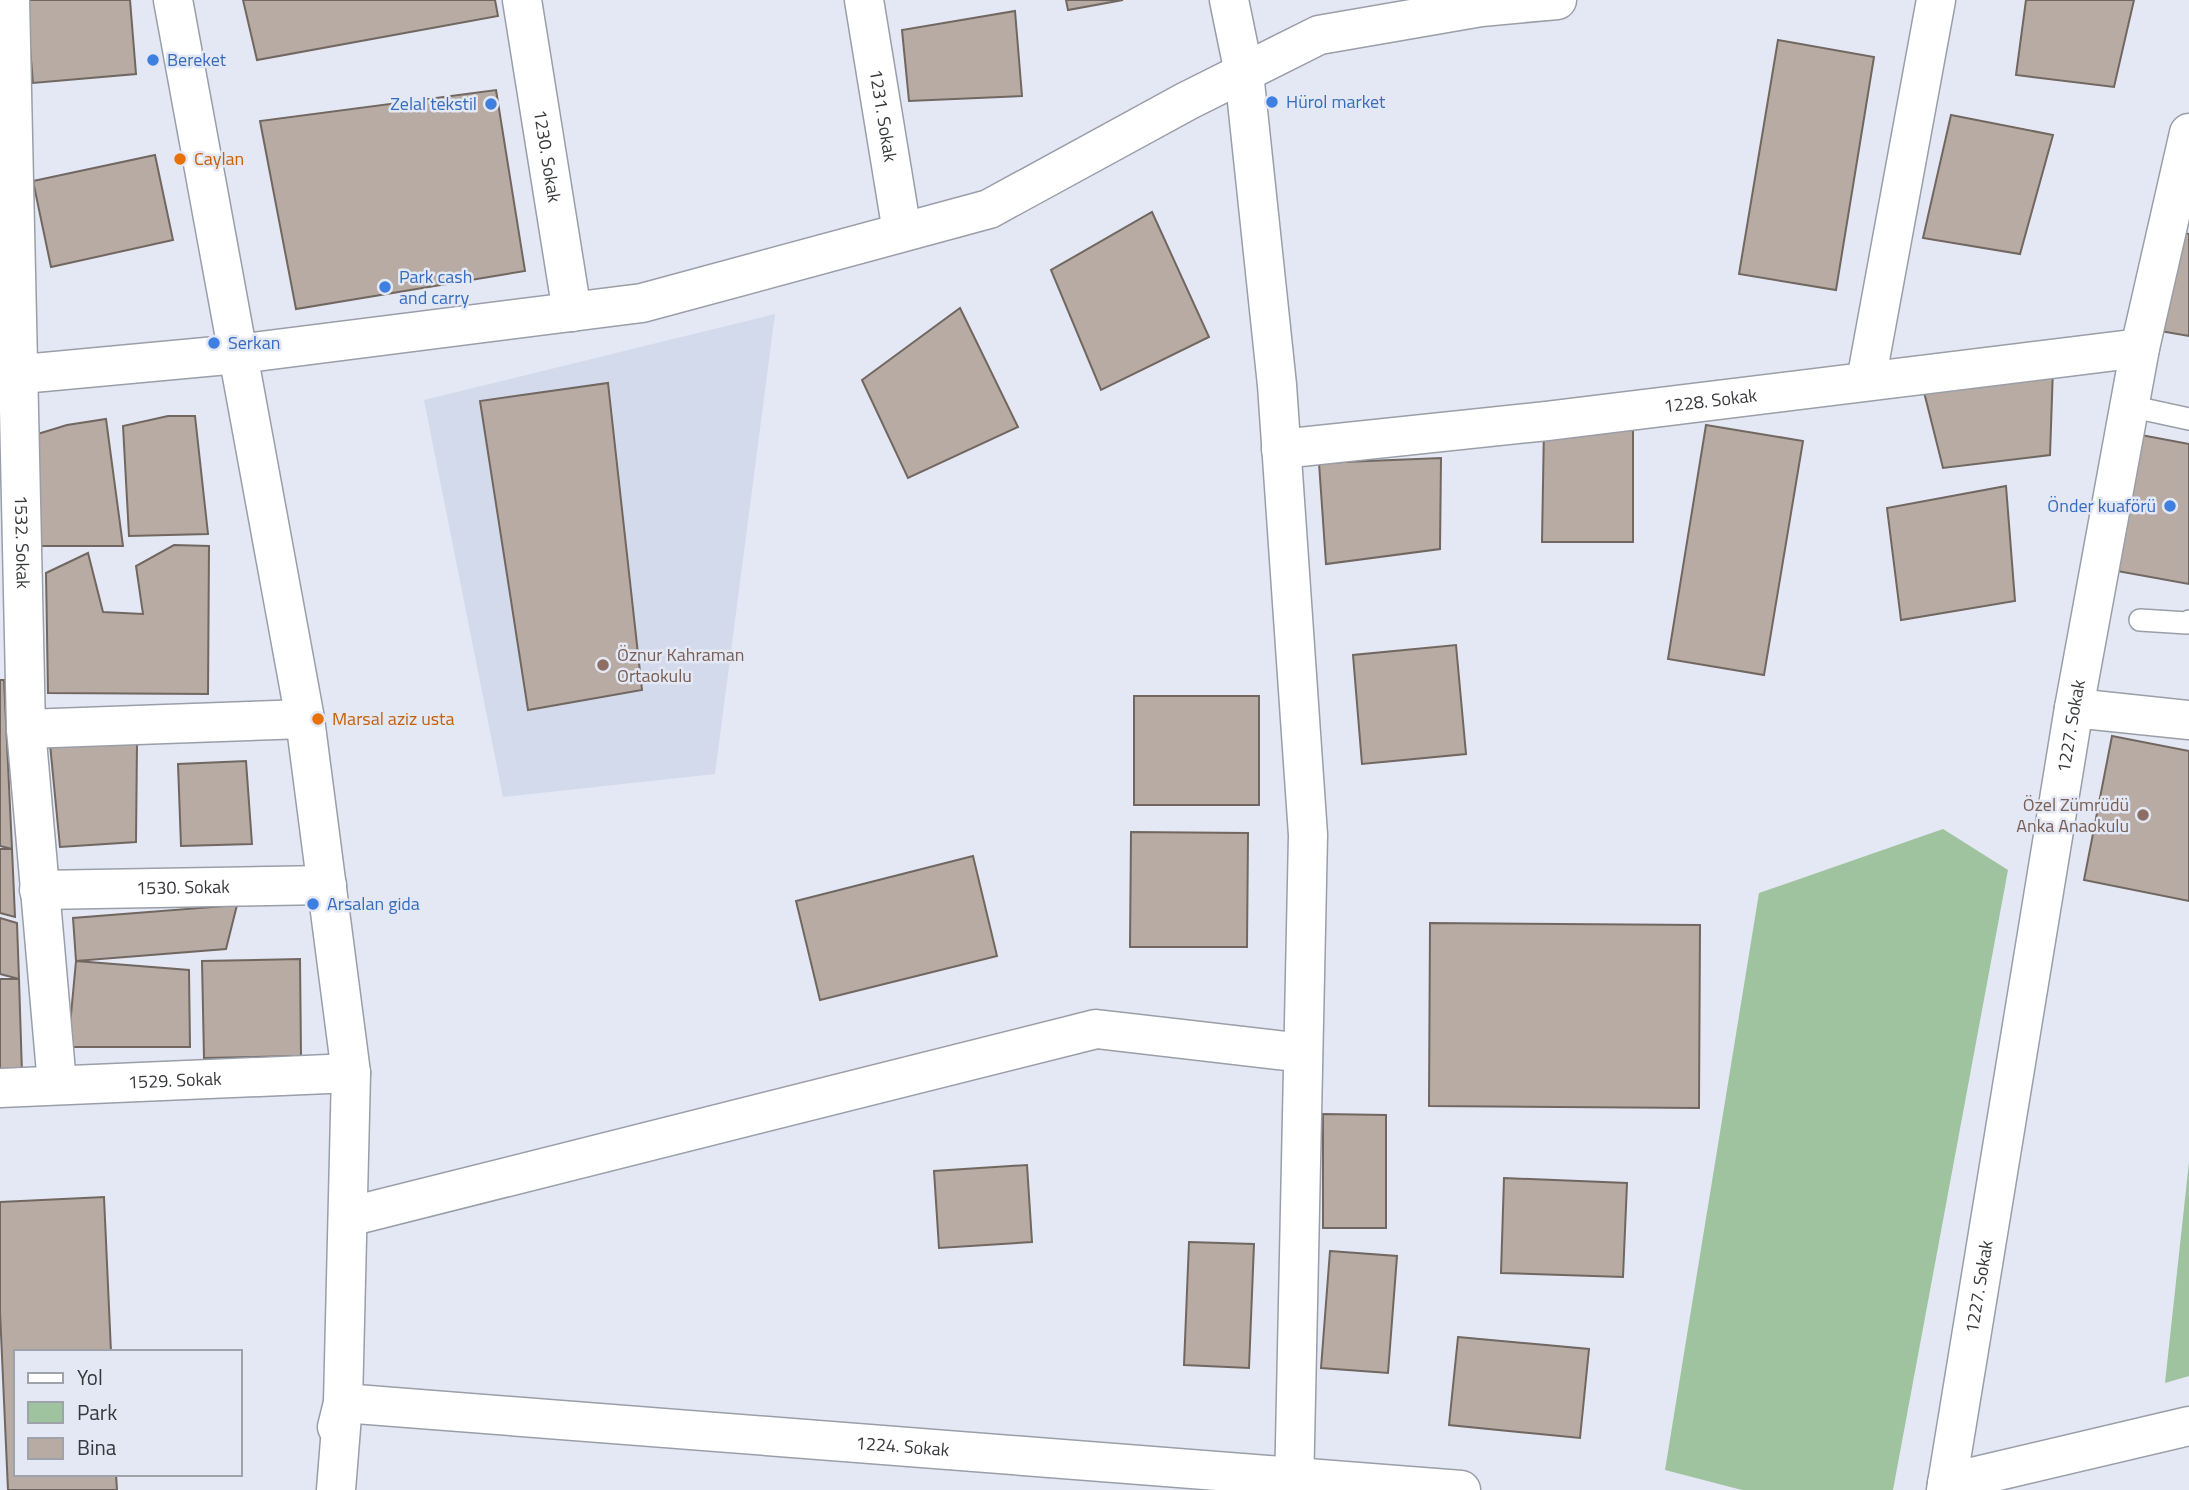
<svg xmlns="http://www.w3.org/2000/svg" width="2189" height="1490" viewBox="0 0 2189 1490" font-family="'Titillium Web',sans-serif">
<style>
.built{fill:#d3daec}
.green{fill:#9fc39e}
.building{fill:#b7aba4;stroke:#716760;stroke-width:2}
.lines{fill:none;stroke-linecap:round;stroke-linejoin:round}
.lane-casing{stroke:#999ea8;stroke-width:24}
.street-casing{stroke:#999ea8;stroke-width:41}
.lane{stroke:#fff;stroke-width:21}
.street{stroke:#fff;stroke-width:38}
.shop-dot{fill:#3f7fe0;stroke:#e3e8f4;stroke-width:2.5}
.food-dot{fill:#e8710a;stroke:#e3e8f4;stroke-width:2.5}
.education-dot{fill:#8d6e63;stroke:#e3e8f4;stroke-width:2.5}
.labels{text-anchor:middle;stroke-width:5;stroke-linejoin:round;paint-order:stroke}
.shop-label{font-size:18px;fill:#366cbe;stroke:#e3e8f4;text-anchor:start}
.street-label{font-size:18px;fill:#37393d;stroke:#e3e8f4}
.food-label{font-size:18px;fill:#c56008;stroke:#e3e8f4;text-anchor:start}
.education-label{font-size:18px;fill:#785e54;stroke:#e3e8f4;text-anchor:start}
</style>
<rect width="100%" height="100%" fill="#e3e8f4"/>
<path class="built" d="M775 314 715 774 503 797 424 400Z"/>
<g class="green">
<path d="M1943 829 2008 870 1893 1490H1742L1665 1470 1759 893Z"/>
<path d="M2189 1162V1376L2165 1383Z"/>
</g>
<g class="building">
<path d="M26 0H130L136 74 33 83Z"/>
<path d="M243 0H495L498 16 257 60Z"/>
<path d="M1066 0H1123L1068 10Z"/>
<path d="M2026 0H2134L2114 87 2016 75Z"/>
<path d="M1015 11 1022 96 909 101 902 30Z"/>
<path d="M1778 40 1874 57 1836 290 1739 274Z"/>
<path d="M496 90 525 271 296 309 260 121Z"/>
<path d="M1951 115 2053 135 2020 254 1923 238Z"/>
<path d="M155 155 173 240 51 267 33 181Z"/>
<path d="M1152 212 1209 337 1101 390 1051 270Z"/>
<path d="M2180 232 2189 234V336L2160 331Z"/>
<path d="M960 308 1018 427 908 478 862 380Z"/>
<path d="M2053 368 2050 455 1943 468 1922 384Z"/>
<path d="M608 383 642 690 528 710 480 401Z"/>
<path d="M168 416H195L208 534 129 536 123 426Z"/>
<path d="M106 419 123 546H41L31 436 67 425Z"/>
<path d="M1633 421V542H1542L1544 426Z"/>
<path d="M1706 425 1803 441 1764 675 1668 659Z"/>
<path d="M2141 435 2189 444V584L2117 571Z"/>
<path d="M1441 458 1440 549 1326 564 1319 463Z"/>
<path d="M2006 486 2015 601 1901 620 1887 508Z"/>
<path d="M174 545 209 546 208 694 48 693 46 573 88 553 103 612 143 614 136 566Z"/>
<path d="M1456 645 1466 754 1362 764 1353 655Z"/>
<path d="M0 680H4L12 849 0 846Z"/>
<rect x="1134" y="696" width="125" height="109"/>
<path d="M2112 736 2189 751V901L2084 880Z"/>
<path d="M137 743 136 842 60 847 50 744Z"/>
<path d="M246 761 252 844 181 846 178 764Z"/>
<path d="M1131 832 1248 833 1247 947H1130Z"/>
<path d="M0 849H12L15 917 0 913Z"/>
<path d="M973 856 997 956 820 1000 796 901Z"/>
<path d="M237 905 226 949 76 961 73 918Z"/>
<path d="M0 918 17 923 19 979 0 974Z"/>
<path d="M1430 923 1700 925 1699 1108 1429 1106Z"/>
<path d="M300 959 301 1056 204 1058 202 961Z"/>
<path d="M76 961 189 970 190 1047H68Z"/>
<path d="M0 979H19L22 1073 0 1075Z"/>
<path d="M1323 1114 1386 1115V1228H1323Z"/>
<path d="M1027 1165 1032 1242 939 1248 934 1171Z"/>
<path d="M1504 1178 1627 1183 1623 1277 1501 1273Z"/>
<path d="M104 1197 111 1352H16V1474H116L117 1490H8L0 1312V1202Z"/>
<path d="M1189 1242 1254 1244 1249 1368 1184 1365Z"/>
<path d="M1330 1251 1397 1256 1388 1373 1321 1368Z"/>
<path d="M1458 1337 1589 1349 1580 1438 1449 1425Z"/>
</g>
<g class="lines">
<defs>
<g id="lane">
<path d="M2129 406 2189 419"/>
<path d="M2140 620 2187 623 2189 621"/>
</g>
<g id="street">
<path id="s1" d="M10 0 26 729 57 1084"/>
<path d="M173 0 305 719 351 1073 343 1403 336 1490"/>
<path id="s2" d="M522 0 572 312"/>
<path id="s3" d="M864 0 902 232"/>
<path d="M1229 0 1244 73 1277 385 1308 835 1294 1490"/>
<path d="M0 376 238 354 642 303 989 209 1187 101 1319 35 1481 7 1557 0"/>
<path d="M1866 381 1936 0"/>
<path id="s4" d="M1281 449 1547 421 2140 348"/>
<path d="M2074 708 2189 720"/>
<path d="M26 729 305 719"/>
<path id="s5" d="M39 890 327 885"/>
<path id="s6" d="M0 1088 351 1073"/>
<path d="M348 1217 1096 1029 1303 1053"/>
<path id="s7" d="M337 1427 343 1403 1461 1490"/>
<path d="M1947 1483 2189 1426"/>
<path id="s8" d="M1946 1490 2074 708 2140 348 2189 133"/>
</g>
</defs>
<use href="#lane" class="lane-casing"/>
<use href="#street" class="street-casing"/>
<use href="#lane" class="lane"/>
<use href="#street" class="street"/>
</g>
<g class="shop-dot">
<circle cx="153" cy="60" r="7"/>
<circle cx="1272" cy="102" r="7"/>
<circle cx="491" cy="104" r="7"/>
<circle cx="385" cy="287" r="7"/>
<circle cx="214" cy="343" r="7"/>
<circle cx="2170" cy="506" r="7"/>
<circle cx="313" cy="904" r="7"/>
</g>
<g class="food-dot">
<circle cx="180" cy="159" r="7"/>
<circle cx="318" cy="719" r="7"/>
</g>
<g class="education-dot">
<circle cx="603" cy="665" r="7"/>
<circle cx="2143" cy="815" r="7"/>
</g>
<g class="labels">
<g class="shop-label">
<text x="167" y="66">Bereket</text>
<text x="1286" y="108">Hürol market</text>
<text x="477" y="110" text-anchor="end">Zelal tekstil</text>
<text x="399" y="283">Park cash<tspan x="399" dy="21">and carry</tspan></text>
<text x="228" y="349">Serkan</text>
<text x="2156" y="512" text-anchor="end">Önder kuaförü</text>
<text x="327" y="910">Arsalan gida</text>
</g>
<g class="street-label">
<text dy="6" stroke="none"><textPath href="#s3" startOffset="117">1231. Sokak</textPath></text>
<text dy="6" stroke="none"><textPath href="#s2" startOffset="158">1230. Sokak</textPath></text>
<text dy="6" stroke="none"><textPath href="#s4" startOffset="432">1228. Sokak</textPath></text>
<text dy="6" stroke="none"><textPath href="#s1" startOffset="542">1532. Sokak</textPath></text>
<text dy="6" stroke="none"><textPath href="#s8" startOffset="774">1227. Sokak</textPath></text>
<text dy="6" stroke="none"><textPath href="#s5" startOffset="144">1530. Sokak</textPath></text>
<text dy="6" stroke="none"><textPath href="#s6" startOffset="175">1529. Sokak</textPath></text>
<text dy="6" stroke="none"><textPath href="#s8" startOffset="206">1227. Sokak</textPath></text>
<text dy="6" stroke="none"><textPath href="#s7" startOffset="586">1224. Sokak</textPath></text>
</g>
<g class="food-label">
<text x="194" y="165">Caylan</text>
<text x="332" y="725">Marsal aziz usta</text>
</g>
<g class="education-label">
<text x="617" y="661">Öznur Kahraman<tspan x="617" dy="21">Ortaokulu</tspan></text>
<text x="2129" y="811" text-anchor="end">Özel Zümrüdü<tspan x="2129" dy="21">Anka Anaokulu</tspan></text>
</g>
</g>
<rect x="14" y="1350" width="228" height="126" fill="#e3e8f4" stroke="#9ea2ab" stroke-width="2"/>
<rect x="28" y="1373" width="35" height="10" fill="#ffffff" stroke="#9ea2ab" stroke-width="2"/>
<text x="77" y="1385" font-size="21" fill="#37393d">Yol</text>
<rect x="28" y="1402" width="35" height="21" fill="#9fc39e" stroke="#9ea2ab" stroke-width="2"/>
<text x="77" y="1420" font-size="21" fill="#37393d">Park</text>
<rect x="28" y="1438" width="35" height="21" fill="#b7aba4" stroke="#9ea2ab" stroke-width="2"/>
<text x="77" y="1455" font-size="21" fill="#37393d">Bina</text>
</svg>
